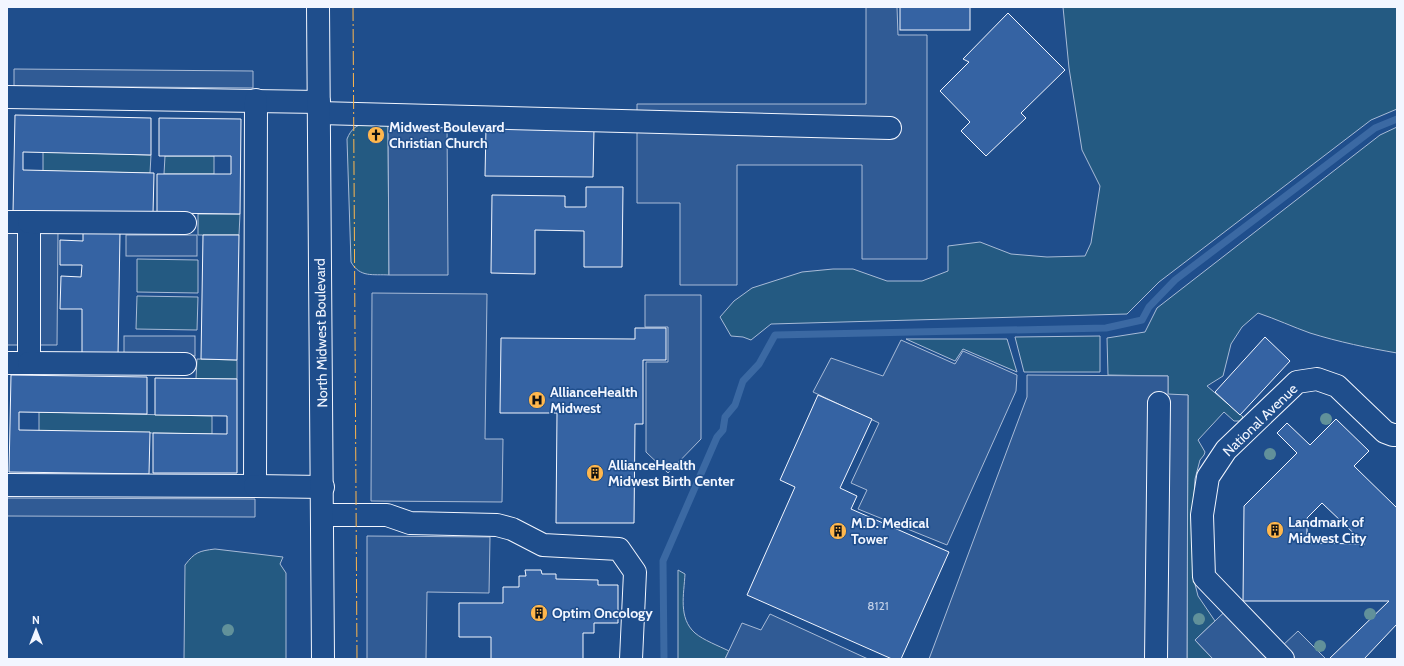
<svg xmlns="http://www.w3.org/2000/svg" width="1404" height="666" viewBox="0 0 1404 666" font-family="Cabin,sans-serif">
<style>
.green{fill:#245a82;stroke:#a8bbd7}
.parking{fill:#305b95;stroke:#a8bbd7}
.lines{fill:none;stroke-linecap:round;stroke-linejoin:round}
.stream{stroke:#3b69a3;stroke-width:7}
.building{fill:#3563a3;stroke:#f2f6ff;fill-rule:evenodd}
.minor-casing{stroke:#f2f6ff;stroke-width:24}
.major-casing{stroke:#f2f6ff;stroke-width:24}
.minor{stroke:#1f4e8c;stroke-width:22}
.major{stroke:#1f4e8c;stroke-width:22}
.power{stroke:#ffb74d;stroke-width:1;stroke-dasharray:14 3 2 3;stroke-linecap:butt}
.tree{fill:#61919a}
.labels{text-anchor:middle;stroke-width:3;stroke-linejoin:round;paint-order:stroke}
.number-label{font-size:12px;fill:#c3d1e8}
.poi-label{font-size:14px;font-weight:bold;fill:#f2f6ff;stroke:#1f4e8c;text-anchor:start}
.street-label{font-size:14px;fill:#f2f6ff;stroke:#1f4e8c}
</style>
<rect width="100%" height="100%" fill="#1f4e8c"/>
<g class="green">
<path d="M1063 7H1397V109L1371 120 1159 282 1127 314 771 324 751 340 743 337 731 336 720 317 734 301 752 288 802 272 833 269H853L887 281H922L948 271V246L980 242 1011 254 1047 257 1085 256 1091 243 1100 186 1082 150 1069 68Z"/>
<path d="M388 123 389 275C373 274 360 278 351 262L347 139C355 119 369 124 388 123Z"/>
<path d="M1397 127V353C1368 348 1339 342 1310 333 1293 327 1276 319 1258 313L1242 327 1231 344 1223 376 1207 386 1243 417 1240 421H1234L1224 412 1198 440 1205 452 1204 455 1200 460 1195 479 1194 495V580L1198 596 1215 621 1195 640 1213 659H1187L1188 395H1168V376L1108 375 1107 338 1145 332 1157 308 1380 135Z"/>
<path d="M43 152 151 155 150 173 43 171Z"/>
<path d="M165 156H214V174H164Z"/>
<path d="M198 214H240L239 235H198Z"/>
<path d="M137 259 198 260V293L137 292Z"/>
<path d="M137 296 198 297 197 330 136 329Z"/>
<path d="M1100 336V372H1024L1015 337Z"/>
<path d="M906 339H1007L1017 372 963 349 955 361Z"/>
<path d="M197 359 237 360V379H196Z"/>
<path d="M39 412 212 416V434L39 431Z"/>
<path d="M215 549 283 557 280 564 286 573V659H184L185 565C195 552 199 551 215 549Z"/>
<path d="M678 570 685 574C684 594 678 618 695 633 703 640 719 646 729 651L725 659H678Z"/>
</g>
<g class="parking">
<path d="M866 7H897L898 35H927V259H862V165H737V285H680V203H637V104H866Z"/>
<path d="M14 69 253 71V88L14 86Z"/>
<path d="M388 123H447L448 275H389Z"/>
<path d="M7 229 58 230 57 345H7Z"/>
<rect x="126" y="235" width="71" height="21"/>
<path d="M372 293 487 294 485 439H503L502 502 371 501Z"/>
<path d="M645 295H701V439L668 473 646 452V362H668V327H645Z"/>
<rect x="124" y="336" width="71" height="20"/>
<path d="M901 340 955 364 963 351 1017 375 1016 391 947 545 858 509 867 490 851 483 879 423 813 392 831 358 883 376Z"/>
<path d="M1027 375 1168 376V394L1188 395 1187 659H929L1027 397Z"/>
<path d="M7 498 255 499V517L7 516Z"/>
<path d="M367 536 490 537 489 593 427 592 426 659H367Z"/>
<path d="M1236 601 1281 647 1298 631 1326 659H1213L1195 640Z"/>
<path d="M770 614 868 659H725L742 623 761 630Z"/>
</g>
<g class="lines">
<path class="stream" d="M664 659 663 561 717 437 723 430 725 417 735 405 743 381 759 364 775 335 1106 328 1142 320 1149 307 1175 280 1375 128 1397 119"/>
</g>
<g class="building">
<rect x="900" y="7" width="70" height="23"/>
<path d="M1008 13 1065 70 1021 113 1026 118 986 156 961 131 970 122 940 91 969 62 963 59Z"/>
<path d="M15 115 151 118V155L23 152V170L154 173 153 214 13 212Z"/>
<path d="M159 118 241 119 240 214 157 213V174H231V156H159Z"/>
<path d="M486 128 594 129 593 177 485 176Z"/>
<path d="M586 187H623L622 267H584V231L535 230V274L491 273 492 195 565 196V207H586Z"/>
<path d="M83 231 120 232 118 356H82V309H60L61 276 81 277 82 265H60V240L83 241Z"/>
<path d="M203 235H239L237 360 201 359Z"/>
<path d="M635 328H666V360H643V424H635L634 523H556L557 413H500L501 338 635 339Z"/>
<path d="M1265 337 1290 361 1240 415 1215 392Z"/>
<path d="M11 375 147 377V414L19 412V430L150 432 149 474 9 472Z"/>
<path d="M155 378 237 379V473H153V433L227 434V416L155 415Z"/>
<path d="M818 395 872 419 840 488 857 496 851 509 949 552 901 659H892L747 595 795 487 780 480Z"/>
<path d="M1336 419 1369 451 1354 466 1397 508V624L1364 659H1329L1389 601H1243L1244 506 1297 453 1277 433 1287 423 1310 445ZM1322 503 1365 544 1307 543V518Z"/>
<path d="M525 570H541L542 574H556V579L598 580V585H618V623H594V633H583V659H491V637H459V603H503V587H519V576H526Z"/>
</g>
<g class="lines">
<defs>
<g id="minor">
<path d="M7 97 319 102"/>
<path d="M319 113 890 128"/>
<path d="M7 222H29V363H7"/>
<path d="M29 222 185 223"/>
<path d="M29 363 185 364"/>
<path d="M7 485 255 486 256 100"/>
<path d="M255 486 323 487"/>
<path d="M323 515H387L410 523 497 525 512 529 543 545 619 549 635 572 631 659"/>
<path d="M1156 659 1159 403"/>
<path d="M1283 659 1204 577 1202 515 1208 477 1226 450 1297 382 1317 379 1337 386 1385 432 1393 435H1397"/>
</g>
<path id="major" d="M318 7 323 659"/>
</defs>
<use href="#minor" class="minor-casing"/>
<use href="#major" class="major-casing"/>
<use href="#minor" class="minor"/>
<use href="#major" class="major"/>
<path class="power" d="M353 7 357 659"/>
</g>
<g class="tree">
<circle cx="1326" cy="419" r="6"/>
<circle cx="1270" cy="454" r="6"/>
<circle cx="1370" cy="614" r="6"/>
<circle cx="1199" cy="619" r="6"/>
<circle cx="228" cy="630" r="6"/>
<circle cx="1320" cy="646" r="6"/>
</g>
<defs>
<symbol id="church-disc" viewBox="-11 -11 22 22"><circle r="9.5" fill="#ffb74d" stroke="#1f4e8c"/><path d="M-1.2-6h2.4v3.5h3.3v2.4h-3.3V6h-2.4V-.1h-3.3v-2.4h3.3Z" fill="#111"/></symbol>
<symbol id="hospital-disc" viewBox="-11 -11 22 22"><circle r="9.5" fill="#ffb74d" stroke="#1f4e8c"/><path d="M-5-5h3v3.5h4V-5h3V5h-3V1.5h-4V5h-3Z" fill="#111"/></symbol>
<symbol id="building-disc" viewBox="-11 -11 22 22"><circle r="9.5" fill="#ffb74d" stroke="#1f4e8c"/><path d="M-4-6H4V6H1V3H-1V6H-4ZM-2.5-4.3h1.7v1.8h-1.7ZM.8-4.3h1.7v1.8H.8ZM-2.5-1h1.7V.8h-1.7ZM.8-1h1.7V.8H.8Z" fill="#111"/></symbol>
</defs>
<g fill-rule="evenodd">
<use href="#church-disc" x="366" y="125" width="20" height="20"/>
<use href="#hospital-disc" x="527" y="390" width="20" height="20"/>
<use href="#building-disc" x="585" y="463" width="20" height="20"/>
<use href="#building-disc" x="1265" y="520" width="20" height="20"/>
<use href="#building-disc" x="828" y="521" width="20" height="20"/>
<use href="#building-disc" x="529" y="603" width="20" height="20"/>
</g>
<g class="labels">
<g class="number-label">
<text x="878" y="610">8121</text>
</g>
<g class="poi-label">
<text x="389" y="132">Midwest Boulevard<tspan x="389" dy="16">Christian Church</tspan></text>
<text x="550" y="397">AllianceHealth<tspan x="550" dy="16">Midwest</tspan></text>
<text x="608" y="470">AllianceHealth<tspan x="608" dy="16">Midwest Birth Center</tspan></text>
<text x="1288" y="527">Landmark of<tspan x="1288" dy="16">Midwest City</tspan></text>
<text x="851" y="528">M.D. Medical<tspan x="851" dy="16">Tower</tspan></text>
<text x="552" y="618">Optim Oncology</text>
</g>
<g class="street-label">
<text transform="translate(321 333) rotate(-91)" y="5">North Midwest Boulevard</text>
<text transform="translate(1260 420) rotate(-44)" y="5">National Avenue</text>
</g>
</g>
<rect width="1404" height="666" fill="none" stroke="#f2f6ff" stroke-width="16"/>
<g transform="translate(36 630)" stroke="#1f4e8c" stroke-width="3" paint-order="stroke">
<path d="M0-3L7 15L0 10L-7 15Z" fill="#f2f6ff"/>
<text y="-6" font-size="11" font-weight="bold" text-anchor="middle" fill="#f2f6ff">N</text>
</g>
</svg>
